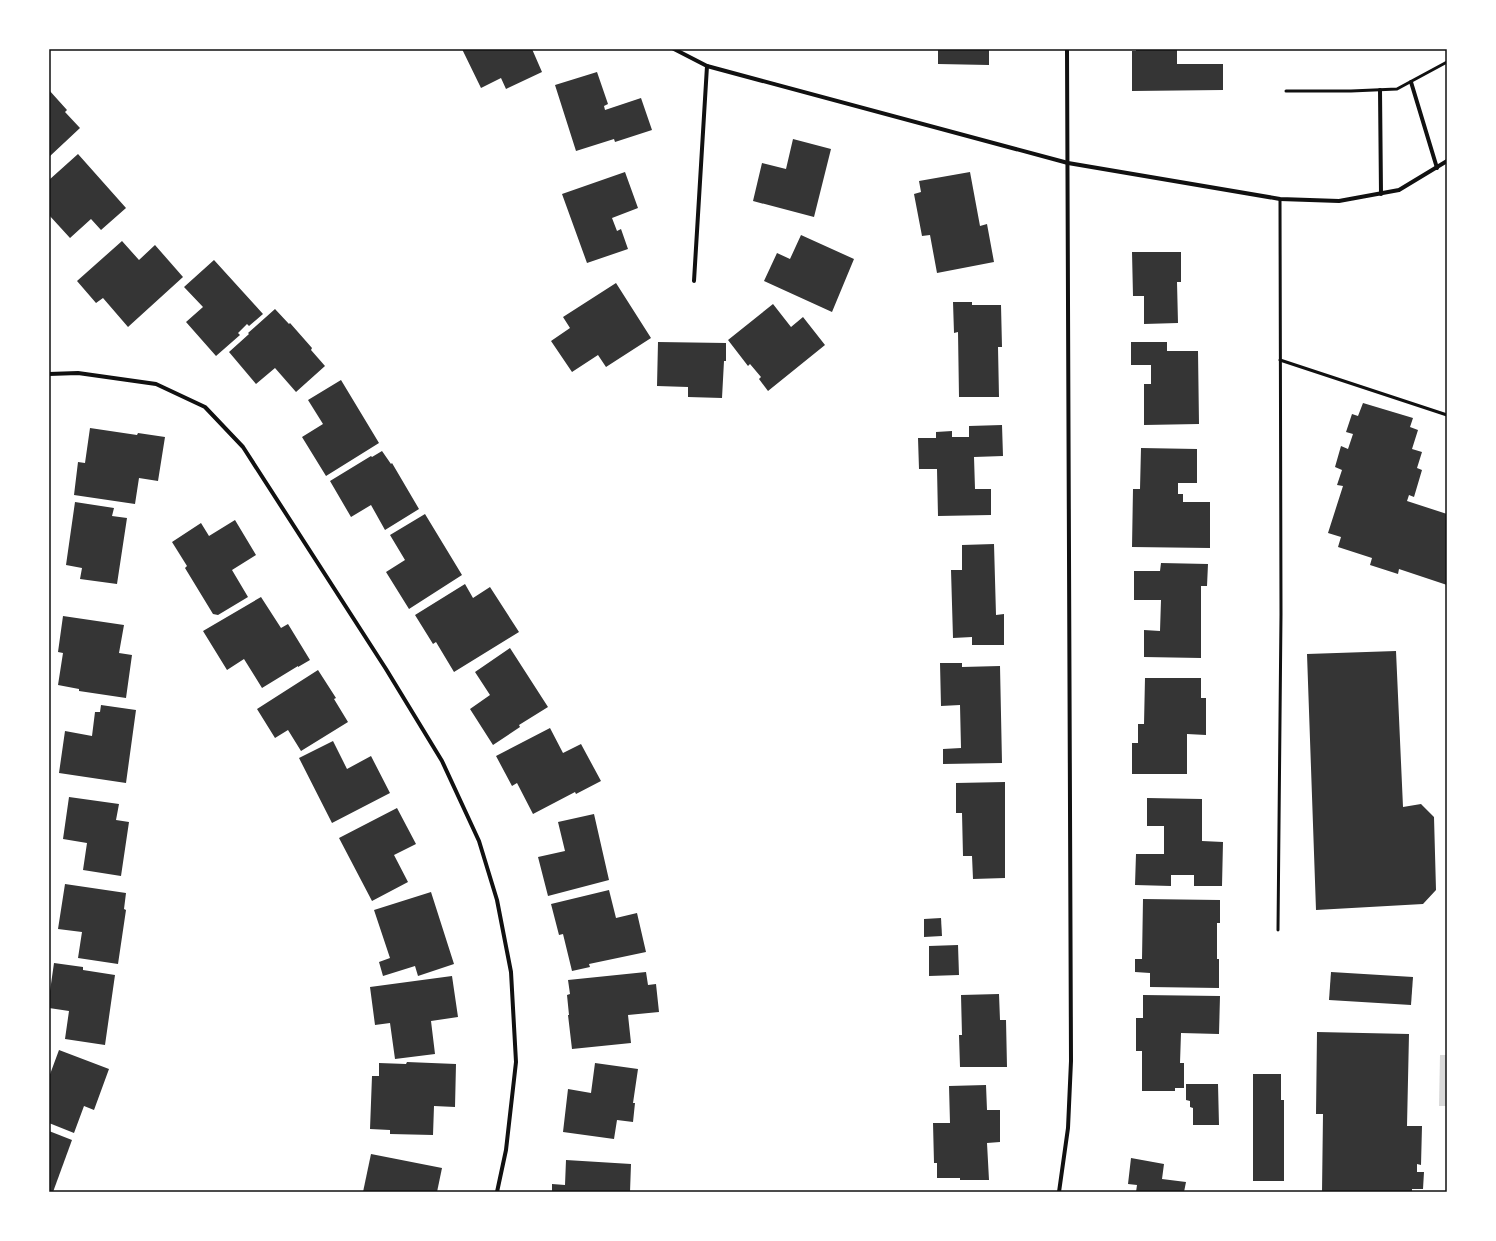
<svg xmlns="http://www.w3.org/2000/svg" width="1496" height="1241" viewBox="0 0 1496 1241" font-family="'Varela Round',sans-serif">
<style>
.water{fill:#d9d9d9}
.building{fill:#353535}
.lines{fill:none;stroke-linecap:round;stroke-linejoin:round}
.service{stroke:#111;stroke-width:3}
.minor{stroke:#111;stroke-width:4}
.neatline{fill:none;stroke:#111;stroke-width:1.5}
</style>
<rect width="100%" height="100%" fill="#fff"/>
<path class="water" d="M1440 1055H1447V1106H1439Z"/>
<g class="building">
<path d="M462 49H532L542 72 506 89 501 78 481 88Z"/>
<path d="M938 49H989V65L938 64Z"/>
<path d="M1136 49H1177V64H1223V90L1132 91V51H1136Z"/>
<path d="M597 72 608 104 604 106 605 110 641 98 652 130 615 142 614 139 576 151 555 85Z"/>
<path d="M49 90 67 110 65 112 80 128 49 157Z"/>
<path d="M793 139 831 149 814 217 753 201 762 163 786 169Z"/>
<path d="M78 154 126 208 101 230 91 219 70 238 49 215V180Z"/>
<path d="M625 172 638 208 612 218 617 231 621 229 628 249 587 263 562 194Z"/>
<path d="M970 172 980 226 987 224 994 262 937 273 930 235 922 236 914 194 921 192 919 181Z"/>
<path d="M801 235 854 259 832 312 764 281 777 253 790 259Z"/>
<path d="M122 241 139 260 155 245 183 277 128 327 103 298 96 303 77 281Z"/>
<path d="M1132 252H1181V282H1177L1178 323 1144 324V296H1133Z"/>
<path d="M214 260 263 314 249 326 247 324 238 333 240 335 216 356 186 322 203 307 184 287Z"/>
<path d="M616 283 651 338 606 367 598 355 572 372 551 341 570 328 563 317Z"/>
<path d="M953 302H972V305H1001L1002 347H998L999 397H959L958 332 954 333Z"/>
<path d="M773 304 791 327 803 317 825 345 768 391 759 379 761 377 750 364 748 366 728 340Z"/>
<path d="M275 309 289 324 290 323 312 348 311 350 325 366 296 392 275 368 256 384 229 352 249 334 248 333Z"/>
<path d="M658 342 726 343V361H724L722 398 688 397V387L657 386Z"/>
<path d="M1131 342H1167V351H1198L1199 424 1144 425V384H1151V365H1131Z"/>
<path d="M341 380 379 443 326 476 302 437 323 424 308 400Z"/>
<path d="M1363 403 1413 418 1410 427 1418 430 1412 449 1422 452 1417 468 1422 470 1414 497 1409 495 1407 501 1447 514V585L1399 569 1398 574 1370 565 1372 558 1338 547 1341 537 1328 533 1343 486 1337 485 1342 470 1335 467 1341 446 1348 449 1353 434 1346 432 1352 414 1358 416Z"/>
<path d="M1002 425 1003 456 974 457 975 489H991V515L938 516 937 469H919L918 438H936V432L952 431V437H969V426Z"/>
<path d="M90 428 137 435 138 433 165 437 158 481 139 478 135 504 74 495 78 462 85 463Z"/>
<path d="M1141 448 1197 449V483H1178V494H1183V502H1210V548L1132 547 1133 489H1140Z"/>
<path d="M382 451 391 464 392 463 419 509 385 530 371 505 351 517 330 481 371 456 372 457Z"/>
<path d="M75 502 114 508 112 516 127 518 117 584 80 579 82 568 66 565Z"/>
<path d="M425 514 462 575 409 609 386 572 405 560 390 535Z"/>
<path d="M235 520 256 555 232 570 248 597 218 615 213 614 185 568 187 566 172 542 201 523 209 536Z"/>
<path d="M994 544 996 615 1004 614V645H972V637L953 638 951 570H962V545Z"/>
<path d="M1161 563 1208 564 1207 586H1201V658L1144 657V630L1160 631 1161 600H1134V571H1160Z"/>
<path d="M465 584 473 598 490 587 519 632 454 672 436 642 433 644 415 615Z"/>
<path d="M261 597 281 628 288 624 310 660 298 667V666L262 688 244 659 227 670 203 631Z"/>
<path d="M63 616 124 625 119 653 132 655 126 698 79 691V689L58 685 63 653 58 652Z"/>
<path d="M510 648 548 707 519 725 520 727 493 745 470 709 490 695 475 672Z"/>
<path d="M1396 651 1403 807 1421 804 1434 817 1436 890 1423 904 1316 910 1307 654Z"/>
<path d="M940 663H962V667L1000 666 1002 763 943 764V749L961 748 960 705 941 706Z"/>
<path d="M318 670 336 698 334 699 348 722 301 751 288 730 275 738 257 709Z"/>
<path d="M1145 678H1201V698H1206V735L1187 734V774H1132V743H1138V724H1144Z"/>
<path d="M101 705 136 710 126 783 59 773 65 731 92 736 95 712H100Z"/>
<path d="M550 728 563 753 581 744 601 781 576 794 575 792 533 814 517 783 512 786 496 756Z"/>
<path d="M333 741 347 769 371 756 390 793 332 823 299 758Z"/>
<path d="M1005 782V878L973 879 972 856H963L962 813H956V783Z"/>
<path d="M69 797 119 804 116 820 129 822 121 876 83 870 87 843 63 839Z"/>
<path d="M1147 798 1202 799V841L1223 842 1222 886H1194V875H1171V886L1135 885 1136 854H1164V826H1147Z"/>
<path d="M397 808 416 844 394 855 408 882 372 901 339 838Z"/>
<path d="M594 814 609 880 548 896 538 857 565 851 558 822Z"/>
<path d="M65 884 126 893 124 909 126 910 118 964 78 958 82 932 58 929Z"/>
<path d="M609 890 616 918 637 913 646 952 589 964 590 967 572 971 563 934 559 935 551 904Z"/>
<path d="M431 892 454 964 418 976 415 966 383 976 379 962 390 958 374 910Z"/>
<path d="M1143 899 1220 900V923H1217V959H1219V988L1150 987V973L1135 972V959H1142Z"/>
<path d="M941 918 942 936 924 937V919Z"/>
<path d="M958 945 959 975 929 976V946Z"/>
<path d="M54 963 83 967V970L115 975 105 1045 65 1039 69 1011 49 1008V998Z"/>
<path d="M646 972 648 985 656 984 659 1012 628 1015 631 1043 572 1049 568 1015H569L567 995 570 994 568 980Z"/>
<path d="M1331 972 1413 977 1411 1005 1329 1000Z"/>
<path d="M452 976 458 1017 431 1021 435 1054 395 1059 390 1023 375 1025 370 987Z"/>
<path d="M999 994 1000 1020H1006L1007 1067H960L959 1035H962L961 995Z"/>
<path d="M1143 995 1220 996 1219 1034 1181 1033 1180 1063H1184V1088H1175V1091H1142V1051H1136V1018H1143Z"/>
<path d="M1317 1032 1409 1034 1407 1126H1422L1421 1165 1417 1164V1172H1424L1423 1189H1412V1192H1322L1323 1114H1316Z"/>
<path d="M59 1050 109 1069 94 1110 84 1106 74 1133 49 1123V1077Z"/>
<path d="M407 1062 456 1064 455 1107 434 1106 433 1135 390 1134V1130L370 1129 372 1076H379V1063L406 1064Z"/>
<path d="M595 1063 638 1069 633 1103H635L633 1122 617 1120 614 1139 563 1132 568 1089 591 1093Z"/>
<path d="M1253 1074H1281V1100H1284V1181H1253Z"/>
<path d="M1186 1084H1218L1219 1125H1193V1108L1190 1107V1101L1186 1100Z"/>
<path d="M986 1085 987 1110H1000V1142L987 1143 989 1180H960V1178H937V1163H934L933 1123H950L949 1086Z"/>
<path d="M49 1131 72 1140 53 1192H49Z"/>
<path d="M371 1154 442 1168 437 1192H363Z"/>
<path d="M1131 1158 1164 1164 1162 1179 1186 1182 1184 1192H1136L1137 1185 1128 1184Z"/>
<path d="M566 1160 631 1164 630 1192H552V1184L565 1185Z"/>
</g>
<g class="lines">
<g class="service">
<path d="M1286 91H1351L1397 89 1447 62"/>
<path d="M1280 360 1447 415"/>
<path d="M1278 930 1281 614 1280 199"/>
</g>
<g class="minor">
<path d="M674 49 707 66 1068 163 1280 199 1339 201 1399 190 1447 161"/>
<path d="M1411 82 1437 168"/>
<path d="M1380 90 1381 194"/>
<path d="M694 281 707 66"/>
<path d="M49 374 78 373 156 384 205 407 243 447 386 669 442 761 479 841 497 900 511 972 516 1062 506 1150 497 1192"/>
<path d="M1059 1192 1068 1128 1071 1061 1067 49"/>
</g>
</g>
<rect width="1496" height="1241" fill="none" stroke="#ffffff" stroke-width="100"/>
<rect x="50" y="50" width="1396" height="1141" class="neatline"/>
</svg>
